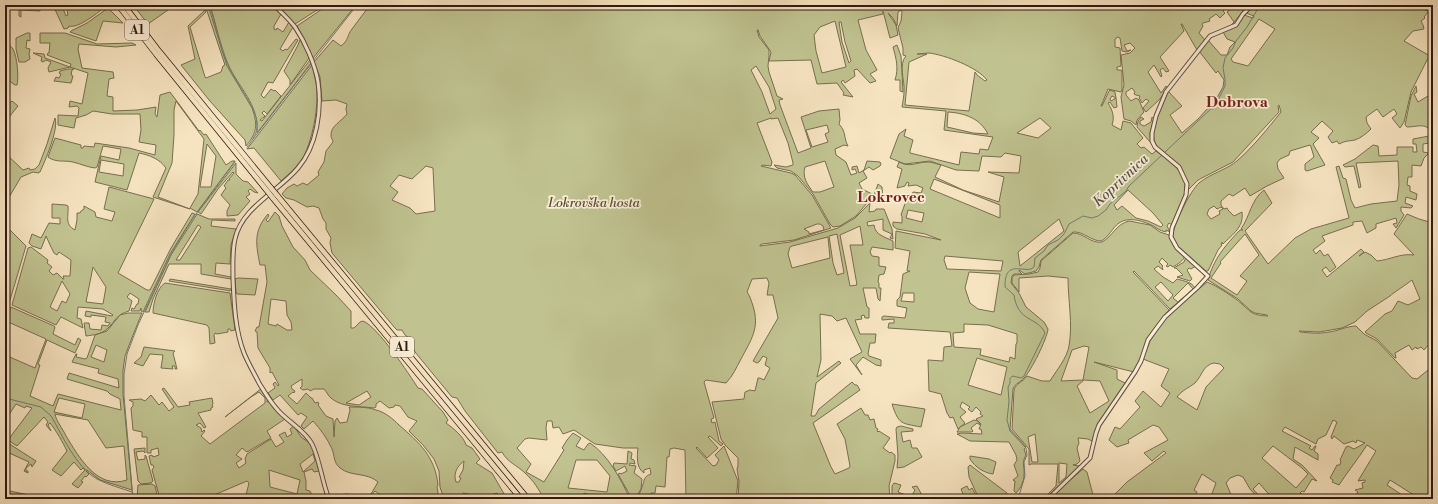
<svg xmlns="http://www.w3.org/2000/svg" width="1438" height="504" viewBox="0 0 1438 504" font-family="'Libre Bodoni',serif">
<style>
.green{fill:#c0c390;stroke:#786e50;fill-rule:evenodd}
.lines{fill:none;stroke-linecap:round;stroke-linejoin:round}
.stream{stroke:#717c74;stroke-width:1}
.minor-casing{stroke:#614c3d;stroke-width:5}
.highway-casing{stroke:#2f1a11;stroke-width:6}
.minor{stroke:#f9edd6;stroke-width:3}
.highway{stroke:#f6e3c0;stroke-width:4.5}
.highway-bridge-casing{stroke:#2f1a11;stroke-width:6;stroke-linecap:butt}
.highway-bridge{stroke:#f6e3c0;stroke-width:4.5}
.labels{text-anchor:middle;stroke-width:3.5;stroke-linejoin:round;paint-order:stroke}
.shield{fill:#f9edd6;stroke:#6c594c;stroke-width:1}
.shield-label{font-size:12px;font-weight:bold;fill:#2f1a11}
.park-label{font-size:13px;font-style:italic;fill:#5a4d37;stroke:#f9edd6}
.water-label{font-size:14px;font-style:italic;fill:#56534b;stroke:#f9edd6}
.quarter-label{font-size:15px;font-weight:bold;fill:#7a1f14;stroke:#f9edd6}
</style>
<rect width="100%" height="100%" fill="#f6e3c0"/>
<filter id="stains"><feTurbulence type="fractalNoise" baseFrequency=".005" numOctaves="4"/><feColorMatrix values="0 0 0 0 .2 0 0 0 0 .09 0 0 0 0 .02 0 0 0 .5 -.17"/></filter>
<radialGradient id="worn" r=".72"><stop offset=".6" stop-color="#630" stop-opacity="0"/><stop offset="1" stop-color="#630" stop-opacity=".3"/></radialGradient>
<g class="green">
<path d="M19 5H41L40 11 21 10V17L19 16Z"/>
<path d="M53 5 62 6 66 16 68 15 66 5H96L98 6 99 5H107C99 12 78 29 69 26L68 28 64 29Z"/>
<path d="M133 5H170V6L168 10 148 24Z"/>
<path d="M208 5 227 66 252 108C258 125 257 133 246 146L245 140 209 100 181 65 195 59 188 26 205 10 206 12 190 27 205 77 206 78 221 72 223 66 225 65 206 8 205 6Z"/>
<path d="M210 5H272L281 14 274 26V29L276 30 277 28 283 32 289 22 293 27 280 49 283 51 285 49 287 50 296 39 298 40 273 83 268 82 261 95 264 98 271 89 274 91 275 90 281 96 267 114 264 111 262 113 265 116 260 120 262 121 310 60 311 63 257 133C259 103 239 89 228 64 220 45 216 24 210 5Z"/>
<path d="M277 5H300L304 9 307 6 305 5H325L295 24Z"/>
<path d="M328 5H356L313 58 297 26Z"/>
<path d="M370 5H1108L1110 9 1114 7 1113 5H1246L1247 6 1231 26 1234 22 1227 12 1232 8 1230 5 1223 11 1225 13 1220 18 1216 14 1209 19 1210 21 1203 23 1202 24 1203 26 1199 33 1205 40 1197 50 1182 24H1181L1184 31 1160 57 1169 71 1166 72 1163 68 1160 70 1162 76 1161 77 1154 65 1148 72 1161 93 1166 86 1167 88 1160 99 1146 112 1143 108 1149 101 1146 99 1142 103 1139 98 1140 96 1136 95 1134 94 1135 92 1132 88 1126 92V95L1131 101 1136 98 1139 100 1144 112 1137 120 1136 125 1131 121 1124 119 1121 97 1124 85 1121 55 1130 53 1135 48 1130 43 1124 45 1127 51 1131 50 1127 52 1122 51 1120 38 1118 37 1115 39V47L1120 48 1121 66 1117 67V70H1121L1122 72V90L1121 92 1108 89 1101 106H1102L1109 91 1110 90 1115 92 1116 98 1112 96 1110 99 1111 101 1116 98 1117 107 1114 108 1110 102 1108 103C1112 109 1115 117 1112 125L1121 130 1123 121 1131 123 1143 138 1137 144 1141 148 1144 147 1152 154 1156 151C1171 162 1190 174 1184 196 1182 206 1175 215 1172 225L1169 223 1167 226 1170 232 1166 230V232C1159 231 1155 226 1149 224 1140 220 1127 217 1119 223 1112 228 1109 237 1101 241 1091 241 1083 231 1073 232L1041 260 1039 267 1036 271 1025 274 1019 270V271L1022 274H1014L1012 276 1011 283 1019 293 1026 307 1044 322 1048 329C1047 339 1031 371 1024 378 1020 383 1015 383 1013 389L1010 429 1026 447 1024 449 1026 455C1021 463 1025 467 1024 475 1024 481 1021 488 1016 493L1014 491 1015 481 1013 480 1018 476 1014 465 1017 460 1016 455 1009 442 970 441 957 434 962 433 982 434 981 429H979L981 424 976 419 983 416 980 414 981 412 976 407 972 412 968 409 970 407 962 402 960 407 966 412 960 417 965 423 958 429 953 417 950 418 947 413 941 394 929 391 928 360 943 361 944 347 952 346 950 332 888 328 889 323H894V319L882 320V317L884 316 905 318 907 308 897 306V300L900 297 903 274 910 271H907L910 251 895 248 896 231 941 240 925 234 897 229 893 226V222L902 223V216L901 215 907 198 910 199 913 192 921 193 923 188 916 185 908 186 909 183 907 182 905 186 897 188 902 169 897 167 899 162C911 168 916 162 928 162 932 162 937 164 941 165L935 177 963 190 999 202 1004 177 988 172 1019 173 1021 156 1005 153 1001 157 982 156 979 171 956 170 930 161 905 164 890 158 899 134 906 129 904 136 913 140 910 151V153L959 165 961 152 979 154 980 149 988 150 993 137 944 130 946 111 902 107C903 101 904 96 904 91 905 81 898 64 906 56L903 55V48L898 28 901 21 902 12 901 10 898 12 897 26 893 18 888 13 896 25 898 35 890 38 883 11V14L858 20 866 50 877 70 870 74 876 81 870 83 857 69 854 70 855 76 845 83 843 80 841 82 853 97 843 95 844 93 837 83 817 84 811 60 769 61 771 52 760 36 758 30H757L759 37 769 50V56L768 66 769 72 777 96 783 99 779 100 780 105 798 153 811 148 801 117 819 111 839 109 840 120 839 124C847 133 843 137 848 146L844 145 835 149 836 155 846 162 851 175 857 173 855 169 852 170V167L857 166 859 173 864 170 867 161 880 162 881 164 880 166 873 170 869 167 863 171 867 178 859 183 862 189 874 195 878 184 882 187 883 201 875 200 867 203 856 216 840 226 833 227 830 224 813 194 798 176 791 171 777 168 774 165 786 167 793 165V163L788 143 778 118 771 119V118L757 123 772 162 771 166 762 165 761 166 791 173 795 175 812 195 831 228 794 240 762 244 760 245V246L790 242 838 228 855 218 870 203 869 212 875 211 876 209H884L892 229 893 239 890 238 892 234 883 230V219L867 222 868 226 874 225C875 235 885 237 893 241V250L872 247 870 252 872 256 879 257V266L886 267 884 274 879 275 878 282 879 283V288H881L880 301 878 299 876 288H863L867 307 869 308V318H865L864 315 861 316 862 319 855 320 860 334H876L875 343H870L868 354 869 356 881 360V366L876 365 863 357 856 365 862 375 850 359 862 352 846 318 837 321 832 316 820 314 821 360 817 377 839 361 841 363 816 383 811 416H815L819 409 852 382 855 385H857L860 390 813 423 831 467 835 474 849 468 850 466 845 439 837 424 861 408 865 415H868L870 420 874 419 876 428 878 429 877 431 878 432 879 431 890 438 883 448 890 453 891 452 895 455V461L889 486 890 499H738L739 481 737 469 738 466V458L725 445 721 439 712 402 744 399 745 392 750 390 755 391 758 378H760L764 380 770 368 765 365 767 358 763 356 759 362 757 363 753 361 778 318 773 295H767L769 283 767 278 752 279 747 292C750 296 751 300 753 306 760 328 751 340 741 359 736 368 733 376 726 383L706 380 704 382 714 418 711 419 712 423 715 422 719 441 723 444 721 446 710 436 708 437 718 448 707 458 697 447 696 448 713 466 716 465 719 460 715 455 724 446 738 481 736 499H686L685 450 674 448 670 449 669 457H667L665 487 656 486 655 493H651V499H639L638 497C639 494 641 491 642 487 645 480 643 477 651 474L650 468 644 470V473C636 468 637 456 638 448H623L595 444 574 430 563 434 559 427 553 428 552 421H547L546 428 547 440 529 438 525 439 517 448 531 464 526 472 544 482 564 450 562 448 567 440 573 433 581 438 576 446 584 450 588 444 590 443C608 455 621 479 630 499H590L591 495 584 493 583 498 587 499H544C539 490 534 481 525 473 517 465 508 463 502 452L498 453 465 411 457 398 452 397 415 352 409 338 405 335 402 330H397L395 328 332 253 330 243 331 238 326 229V223L323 219 319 208 313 206 307 207 294 200 286 198 282 194 287 188 294 184 297 186 303 183 307 185 319 175 318 172 324 162 326 151 333 142C333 140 331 138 331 136 330 126 342 121 347 114L346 109 347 104 336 100 322 101 320 77 314 62 333 40 341 46C349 40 347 35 352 29 358 21 364 13 370 5ZM835 21 846 67 822 73 816 51 814 35 820 27ZM839 22H841L845 42 851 61 849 63 842 42ZM929 53C945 55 977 67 987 80L985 81 977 75 975 72 969 111 905 105 909 62 927 54H917ZM756 66 769 87 776 109 770 114 762 92 751 70ZM948 112C964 113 980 118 988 134L973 133 947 127ZM1040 118 1051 128 1038 138 1017 133ZM827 125 829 132 825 134 828 142 812 147 806 130ZM825 161 834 187 820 192H813C807 184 802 177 805 167ZM426 166 433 168 435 211 416 214 410 208 392 200 398 192 390 186 399 175 412 179ZM934 179 1000 205V218L930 189ZM1128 190 1153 213 1163 225 1161 227 1148 221 1136 218 1122 206 1117 210 1114 205ZM908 210 924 213 922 222 906 218ZM1059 219 1064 231 1020 266 1018 252ZM817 224H820L823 226 824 230 809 234V232L804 229ZM860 226 863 245H850L857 285 850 286 840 235ZM837 234 844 273 837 275 833 263 829 236ZM828 237 830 258 792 268 788 254 790 247 792 246ZM945 256 1003 261 1001 271 947 269 944 260ZM969 272 1000 274 994 312 978 309 970 303 965 288ZM903 293H914V302L901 301ZM964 324 988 325 1017 334V343L1016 344 1015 359 1010 357 1009 362 980 355 981 349 954 347 953 333 964 332ZM977 358 1007 367 1001 395 968 385ZM576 460H597L610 476 607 492 568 488Z"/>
<path d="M1254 5H1285L1295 8 1317 9 1320 5H1432L1430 6 1433 8V11L1425 10 1429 11 1424 17 1425 18 1421 21 1423 25 1424 29 1413 31 1404 41 1430 56 1427 60 1411 92 1404 122 1400 128 1392 118 1397 114 1394 109 1383 117 1377 109 1366 117 1367 123 1371 129C1367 133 1361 138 1355 140 1349 141 1344 141 1339 144L1337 141 1332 143 1328 137 1333 131 1322 121 1311 132 1319 138 1313 144 1325 165 1307 171 1305 170V164L1314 157 1311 147 1310 145 1290 151 1289 155 1280 159 1277 163 1278 169 1284 178 1267 186 1250 196 1245 188 1233 196 1229 194 1221 201V205L1224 209 1227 208 1228 210 1234 216 1242 212C1244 227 1233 234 1223 244L1222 242 1221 244 1222 245 1218 250 1208 271H1206L1179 247C1176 245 1174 241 1173 237 1172 226 1191 190 1199 183 1211 173 1227 170 1238 160 1254 146 1268 128 1281 112L1279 105 1278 106 1279 112 1233 162 1198 180 1188 190C1186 180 1185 171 1178 164 1173 159 1166 156 1161 151 1150 141 1153 126 1158 114 1161 106 1163 98 1168 91L1182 106 1170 115 1182 133 1198 119 1208 108 1213 109 1216 107 1215 101 1223 87 1224 80 1218 71 1216 73 1199 51 1208 40 1221 55H1227L1230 47 1235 42 1227 39 1223 32 1235 26 1244 15 1253 18 1254 16 1246 13ZM1259 19 1275 29 1248 66 1233 62 1231 59ZM1214 206 1217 209 1221 207 1223 209 1219 211 1220 214 1211 219 1207 214 1209 209Z"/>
<path d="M108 8 123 23 103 21 96 41 70 32 71 31 87 23Z"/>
<path d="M27 33H30V41L27 40 26 48 30 49 29 54 30 59 25 62H19L16 49V38Z"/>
<path d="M40 33H65L97 44 132 43 136 45 116 47 79 44 78 49 82 68 113 72 114 78 109 79 107 96 113 97V111L137 110 156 107 155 114 157 117 160 95 170 92 199 131 200 130 204 135 206 134 226 165 232 161H235L197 212 190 208 198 194 204 139 176 101 174 110V135L172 163 158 197 190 209 153 197 166 168C160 159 149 155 139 153L127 190 95 182 101 156 119 160 121 149 103 146 97 167 95 168C87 167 81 164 73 162 65 160 56 163 48 157L55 138 81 145V148H83L84 146 94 147 95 143 129 148 155 155 156 145 139 142 141 130 140 114H112L93 111 86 115 76 118 74 128 58 125V115L78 116 79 108 77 106 69 107 70 101 82 104 88 73 70 67 49 72 48 68 51 62 46 60 43 62 41 61 42 57 33 53 44 54 45 58 70 67 71 64 47 55 48 53H49L50 43H40ZM207 144 216 156 211 187H200ZM101 160 124 164 123 176 99 172Z"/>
<path d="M300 40 302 41 309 58 290 85V80L284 71 297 47Z"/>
<path d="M5 42C8 44 11 46 13 49 17 56 19 77 17 85H15L5 78Z"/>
<path d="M897 45 901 56 903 92 900 91V80H895C899 68 896 58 893 47Z"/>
<path d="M312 65C313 71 315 77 316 83 320 104 312 144 301 161 295 169 288 175 281 181L254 148 247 149Z"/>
<path d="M68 69H74L72 70 71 75 73 76 71 83 54 81 56 77 59 78 61 74 59 73 60 71Z"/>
<path d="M1416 86 1417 92 1414 94 1418 102 1433 93V136C1428 121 1418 127 1407 127L1405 125 1411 96Z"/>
<path d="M12 101 18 106 5 122V107Z"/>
<path d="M1141 117 1144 119 1140 121V124L1144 126 1151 122 1152 117 1154 119 1150 133 1151 143 1137 127 1138 121Z"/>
<path d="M55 118C59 129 45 161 40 172L38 173 33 172 21 177 5 204V153L23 170 29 168 30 170 35 169 39 165 47 144Z"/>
<path d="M1429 136 1430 143 1423 144V152L1429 153 1424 158 1421 166 1412 165V177H1408L1407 185 1410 186V191L1417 194 1416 200 1406 197 1405 203 1413 206 1411 208 1401 207V211L1404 215 1396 228 1393 224 1397 223 1396 218 1376 224V228L1367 233 1362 221 1353 222V225L1322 236 1325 241 1313 250 1316 254 1320 250 1324 256 1328 254 1336 267 1330 272 1326 267 1322 270 1327 277 1361 249 1364 252 1359 256 1365 252 1371 255 1377 261C1390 260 1400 253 1414 255L1394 234 1407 214 1419 219 1433 223V351L1430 348 1432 346 1429 344 1424 350 1421 347 1417 349 1416 347 1412 350 1409 345 1395 353 1396 358H1395L1377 339 1366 333 1365 332 1385 314 1392 311 1398 301 1408 305 1420 299 1412 280C1407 284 1393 293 1390 296L1367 311 1355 322 1342 328 1319 332 1299 331 1300 332C1310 333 1319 334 1329 332 1338 331 1347 326 1356 326L1364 334 1377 341 1412 378 1417 379 1433 366V499H1416L1417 497 1390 480 1387 485 1408 499H1354L1358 492 1355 490 1363 488 1362 483 1365 482V480L1358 481 1376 451 1367 445C1358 459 1348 471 1339 485L1332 482 1333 480 1330 478 1337 465H1340L1341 461 1340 460 1346 447 1348 446 1354 449 1365 443 1357 440 1356 443 1353 441 1344 444 1334 436 1332 439 1331 437 1337 422 1333 420 1326 435 1318 439 1316 444 1285 427 1282 431 1311 446 1309 448 1312 450 1315 446H1316L1314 451 1318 454V460L1295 447 1293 459 1302 465 1317 481 1312 479 1304 492 1302 491 1300 493 1302 494 1299 499H1273L1259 483 1253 489 1262 499H1259L1250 489 1243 477 1238 475 1230 478 1226 483 1233 499H1210L1216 483 1202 474 1194 490 1197 492 1194 499H1110L1127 482 1166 453 1164 451 1152 461 1144 453 1168 440 1159 427 1153 425 1128 440 1129 443 1117 447 1109 440 1115 427 1120 429 1140 407 1135 401 1143 391 1161 407 1170 393 1161 386 1169 369 1143 359 1150 341 1166 317 1207 282C1217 286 1234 297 1242 304 1253 314 1252 315 1268 316L1267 315 1255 313 1251 311 1238 299 1208 280C1214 258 1225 246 1240 230H1243L1241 229C1250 216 1251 200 1264 190L1272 203 1245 231 1268 264 1295 238 1311 229 1349 218 1336 167 1339 166 1343 178 1346 179 1351 200 1355 208 1371 204 1397 201 1399 185 1398 161 1356 163 1361 187 1359 188 1354 166 1345 167 1343 165 1355 159 1373 145 1378 146 1379 156 1397 155V147H1413V152H1417L1416 144H1413V139ZM1245 234 1259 255 1240 276 1247 281 1237 295 1211 278 1221 263 1220 262ZM1214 363 1220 364 1224 368 1206 387 1197 410 1177 397C1182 390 1189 388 1195 383 1202 376 1203 365 1214 363ZM1273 446 1302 468 1308 474 1296 488 1262 458Z"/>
<path d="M236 163V174L243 181 248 182 258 193 254 192 250 189 248 191 250 194 246 197 250 201 238 215 227 216V211L230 205 221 195 226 188 224 186 228 180H230L229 179 234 173 233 172 218 189 201 214 198 212Z"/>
<path d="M109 187 154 199 118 273 147 290H150L171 248 192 213 195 214 170 254 143 312 141 311V308L140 311H131L132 308 134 309 137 304H138L139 299 130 293 127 297 132 301 129 311C115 315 116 321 107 329 102 334 93 335 86 336L84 323H89L90 329 101 330 102 325 108 326 110 323 105 322 106 317 91 315V317L85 316 86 311 112 316 113 315 103 309 78 307 77 318 81 319 83 328 61 317 56 325 12 305 28 248 31 247 48 260 47 263 52 267 49 271 53 275 57 273 63 279H64L63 276H70L71 260 59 252 57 255 54 253 51 247 46 236 41 249 32 246 29 243 32 234 41 238 49 223 60 224V218H52V204L66 205 68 206C69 216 64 224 75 230L77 220V213H80L81 211 84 209V206L95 212 96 217 112 221 115 212 104 209ZM93 267 106 287 103 304 86 302ZM62 281 70 294 66 303 62 301 57 311 50 307Z"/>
<path d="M275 212 279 216 282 226 293 247 305 260 310 270 336 295 351 311V328H354L360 322 363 321C378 327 409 374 418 388L422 389 443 412 448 420 446 423C453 428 464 437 466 445L472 448 480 459 476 463 492 473 507 499H500L497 493 491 495 492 499H469V494L463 493 462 499H444L440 487 439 471 434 459 423 445 409 431 417 421 408 417 400 406 395 405 394 407 389 408 380 401 376 404V407L374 408C361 406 342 408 331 398 328 396 327 392 324 389H314L310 391 308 389 303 390 300 388 302 386V379L291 386 292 389 295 391 294 393 293 392 288 396 297 404 306 393 311 398H312L315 403 318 402 319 404 318 405 326 416 333 419 334 437 335 421 337 418 340 423 347 422 350 410 349 407C358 407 368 407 376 410 385 412 393 419 399 425 420 443 435 457 438 485L437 487 439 499H433L427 496 425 499H416L415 497 408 499H386L375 491 368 499H333V496L336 494 339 495 347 494 366 498 371 494 378 482C367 472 351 477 340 468 333 462 335 456 332 449 327 438 321 430 313 421L304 429 301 426 307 417 301 413 298 415 280 395 273 400 268 393 275 388 273 384 275 382 278 386 279 385 272 372 270 373V368L258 348 257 332 255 331 257 327H259L267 282 265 265H260C256 245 253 231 268 214L269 216 266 220 268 222ZM271 299 286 301 287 315 291 322 292 330H287L277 324 276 326 268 324ZM367 391 371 397 359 405 346 403ZM464 461 463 470 459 477 461 478 459 482H456C453 474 457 466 464 461Z"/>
<path d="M197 214 209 219H235V221L212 220 211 226 236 229 231 245 230 264 216 263 215 274 231 277V279L201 274V264H169L153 299 149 312H145L171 255ZM198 225 201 227 180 260H176Z"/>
<path d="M1129 221 1150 225 1160 232 1169 235 1174 246 1185 256C1183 261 1178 264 1173 267L1170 265 1168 267 1166 266 1168 264 1162 258 1159 262 1163 266 1162 267 1163 270 1158 266 1154 269 1163 277 1173 283 1177 279C1184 281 1192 282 1195 288L1170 309 1134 271 1133 272 1169 310 1163 317 1151 334 1134 372 1094 362 1117 370V379L1127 384 1098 424 1092 441 1088 439 1078 438 1079 443 1077 448 1080 461 1077 464 1073 465 1079 466V468L1049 495 1045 497 1056 486 1058 464H1031L1029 465V449L1012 429 1014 390C1016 383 1023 382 1027 376L1042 381H1050C1056 371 1067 358 1069 346 1073 324 1068 300 1068 278L1048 276 1019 278V292L1012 283V278L1014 275 1029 274 1038 272 1040 268 1041 261 1073 233C1084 233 1091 244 1102 242 1113 236 1116 224 1129 221ZM1161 282 1173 295 1168 301 1155 287ZM1188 283 1193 289 1178 302 1173 298ZM1084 346 1089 347 1083 380 1061 381 1072 350ZM1084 380 1100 381 1109 401 1090 413 1077 386ZM1035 434 1038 462H1032L1028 437ZM1059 463 1067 464 1066 477 1059 483Z"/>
<path d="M5 225 26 246 5 317Z"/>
<path d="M1186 257 1196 266 1191 269 1189 268 1187 270 1192 279 1190 281 1177 277 1183 275 1176 268H1174L1184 262Z"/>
<path d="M238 278 258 279 255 295 237 294 236 292 235 279Z"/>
<path d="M170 279 231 289 230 291 225 290 169 281Z"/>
<path d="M165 283 230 293 235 330 231 331 230 329H228V332L217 334 215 333 214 335 215 343 210 344 209 328 207 325 153 313C153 304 157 288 165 283Z"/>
<path d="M11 307 54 326 55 327 53 334 75 345 78 338 81 340 75 353 47 340 38 364 40 365 30 396 53 406 58 394 121 410 120 399 110 394 107 391 67 379 69 373 119 388 118 379 98 373 99 369 72 362 76 354H77L76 357 85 359 87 358 95 335 107 331 120 315 128 313H142L133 335 125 356 123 370V394L132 490 100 480 87 470 86 471 89 474 86 477 85 476 81 481 83 482 78 488 72 484 85 470 83 468 81 470 74 462 61 476 52 470 67 451C63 443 56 430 50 423L48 425 51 431 46 425 48 422 44 417 17 446 8 440 32 408 26 406 25 408 16 404 5 421V355L35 368 46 339 6 321ZM96 345 107 350 104 362 91 357ZM59 398 85 404 82 418 54 412ZM55 414 88 420 106 448 124 446 127 480C97 490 79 457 66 436 63 429 56 421 55 414Z"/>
<path d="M144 347 175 351 173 353 177 369H175V366H172L173 369 161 368 163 355 150 354 143 366 134 363 141 357Z"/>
<path d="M164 388 178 407 190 405 189 402 212 398 213 404 212 405 213 407 211 408V410L198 413 206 427 204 428 200 423 196 425 201 428 202 432 204 430 205 431 201 436 210 444 265 403V398L259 392 251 397 225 417 262 388 268 399 267 401V402L269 401 273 407 285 419 267 431 271 438 247 452 242 448 236 455 242 459 236 463 239 468 246 463 245 459 247 454 271 439 276 447 284 442 279 435 285 432 287 437 292 434 290 429 294 426 301 437 311 444 314 453 319 471 314 472 312 469 304 472 306 481V490L310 491 313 498 325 494 326 499H245L249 483 247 481 214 495V497L211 495 202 499H160L152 470 154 467 153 465H151L149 456 152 455 153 457 159 455 158 448 151 450V453H147V437H142V432L133 430 131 408 133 406V402L129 400 141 399 145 401 151 395 159 405 162 402 169 411 174 407 162 389ZM313 454 315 461 303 472 300 464ZM269 470 300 480 297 494 270 487Z"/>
<path d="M892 404 925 409 921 427C901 423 899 425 892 404Z"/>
<path d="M974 420 978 421 980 425 977 423 971 428 973 431 972 432H957L960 427Z"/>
<path d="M901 426 913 429V431L901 432 903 442 910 440 912 448H917L922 457 904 467 897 468 898 456 896 429 897 427Z"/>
<path d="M8 443 36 461 32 467 31 464 26 468V471H28V473L24 471 29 462 7 452 5 456V449Z"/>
<path d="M145 448V453L143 451 136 452 138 460 145 459V455L146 456 153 481 151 483 141 484 138 481 134 449Z"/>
<path d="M628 451 632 453 631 459 634 460 635 464 630 463 629 465 636 466 634 473 642 479 641 489 635 499H632L618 474 620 473 621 474 627 471 625 466 616 471 613 466 614 463 627 464Z"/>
<path d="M970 456 989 459 996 462 993 474C984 473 975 467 970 459Z"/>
<path d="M970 465 1007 493 1005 499H979L969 477 968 467Z"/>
<path d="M1083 469 1087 472 1094 499H1050L1056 492Z"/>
<path d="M894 483 901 485 898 492 911 497 915 490 912 487 917 486 924 499H892V486Z"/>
<path d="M152 484 155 486 158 499H137L138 485Z"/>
<path d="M967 486 969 490 972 488 978 499H965L961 489Z"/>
<path d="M5 490 48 499H5Z"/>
</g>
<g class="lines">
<g class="stream">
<path d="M209 5C216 23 218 43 226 61 233 79 255 105 257 122 258 132 253 140 247 147"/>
<path d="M313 61 357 5"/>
<path d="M253 139 311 64"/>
<path d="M5 398 41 407 51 416C63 436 75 466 97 479 108 485 121 488 132 492"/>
<path d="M133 499 124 396V374L127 354 138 325 172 252 193 218 235 162"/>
<path d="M1018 499 1025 476 1024 462 1027 455 1026 448 1010 431 1007 420 1009 402 1008 387 1010 383C1010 379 1009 378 1013 376L1021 378 1024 376 1045 333C1037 316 1018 323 1014 295L1005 287C1005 275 1007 267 1021 269 1025 269 1027 270 1031 269L1034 267 1035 258 1044 251 1048 245 1058 240 1064 234 1069 224 1083 216 1092 218 1098 216 1106 210 1110 204 1126 191 1129 186 1216 104 1225 86V79L1223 68 1225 58 1233 48 1236 41 1247 27 1260 5"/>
</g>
<defs>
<g id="minor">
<path d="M274 5C281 12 289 19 295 27 305 42 315 64 318 82 322 110 317 146 298 168 278 192 242 207 235 239 232 252 233 266 233 279 234 303 235 330 244 353 248 363 254 373 259 383 264 391 269 400 276 408 286 421 304 429 312 444 320 460 322 482 329 499"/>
<path d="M1048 499 1090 458 1096 433 1099 425 1135 372 1141 361 1148 340 1156 329 1165 317 1197 288 1208 276 1177 248 1171 237 1172 228 1186 195 1187 184 1179 167 1155 147 1152 141V133L1156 116 1166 92 1210 36 1236 25 1243 14 1252 5"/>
</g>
<g id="highway">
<path d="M118 5 156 54 268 192"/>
<path d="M124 5 159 51 271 188"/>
<path d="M276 194 528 499"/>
<path d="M272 197 521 499"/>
</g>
</defs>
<use href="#minor" class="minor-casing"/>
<use href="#highway" class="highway-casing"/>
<use href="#minor" class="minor"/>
<use href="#highway" class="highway"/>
<defs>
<g id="highway-bridge">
<path d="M271 188 276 194"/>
<path d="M268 192 272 197"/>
</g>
</defs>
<use href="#highway-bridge" class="highway-bridge-casing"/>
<use href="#highway-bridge" class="highway-bridge"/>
</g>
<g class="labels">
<g class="shield">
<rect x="125" y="20" width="24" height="20" rx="3"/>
<rect x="390" y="337" width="24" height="20" rx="3"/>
</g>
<g class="shield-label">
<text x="137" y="34">A1</text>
<text x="402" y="351">A1</text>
</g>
<g class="park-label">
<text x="594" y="207">Lokrovška hosta</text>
</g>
<g class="water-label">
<text transform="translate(1120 180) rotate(-43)" y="5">Koprivnica</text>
</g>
<g class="quarter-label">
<text x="1237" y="107">Dobrova</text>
<text x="891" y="202">Lokrovec</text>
</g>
</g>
<rect width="1438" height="504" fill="none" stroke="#f6e3c0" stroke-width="20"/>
<rect x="6" y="6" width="1426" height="492" fill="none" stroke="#2f1a11" stroke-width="2"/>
<rect x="10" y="10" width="1418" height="484" fill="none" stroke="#2f1a11"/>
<rect width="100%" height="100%" filter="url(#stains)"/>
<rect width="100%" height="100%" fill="url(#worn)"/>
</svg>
